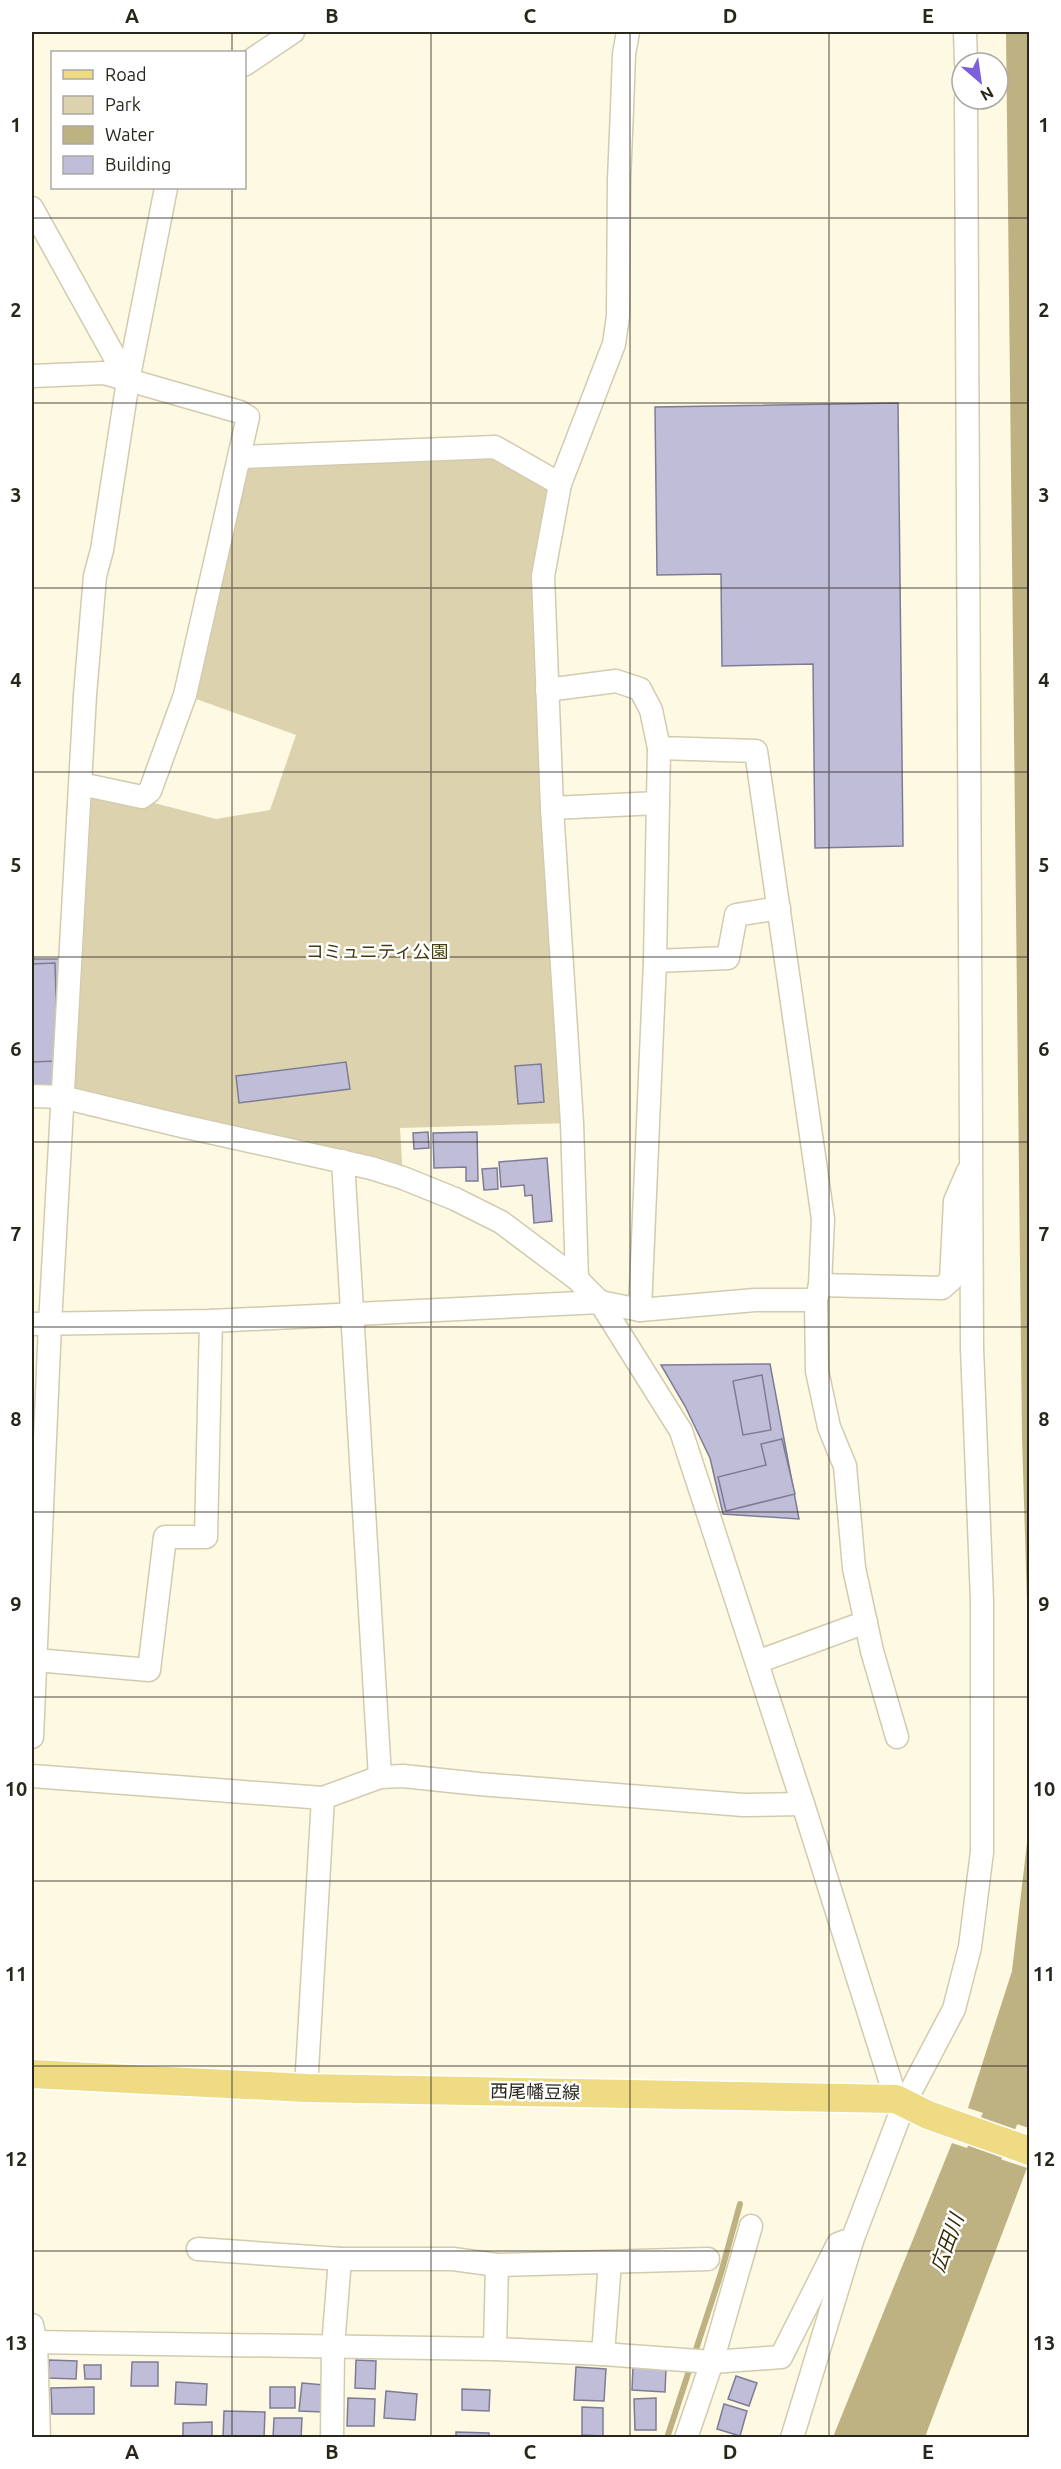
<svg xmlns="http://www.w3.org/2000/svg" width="1061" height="2469" viewBox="0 0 1061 2469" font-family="Ubuntu,'Noto Sans JP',sans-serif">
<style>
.green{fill:#dcd3ae}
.water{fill:#beb282}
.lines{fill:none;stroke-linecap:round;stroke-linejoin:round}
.stream{stroke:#beb282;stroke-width:6}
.river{stroke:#beb282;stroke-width:36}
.building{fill:#c0bdd9;stroke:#7e7c95;stroke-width:1.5}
.minor-casing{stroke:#d2cbaf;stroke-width:25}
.major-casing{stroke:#fff;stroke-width:31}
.minor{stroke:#fff;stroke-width:22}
.major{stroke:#eedb83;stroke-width:28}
.grid{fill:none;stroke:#29271c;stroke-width:1.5;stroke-opacity:0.55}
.labels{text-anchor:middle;stroke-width:5;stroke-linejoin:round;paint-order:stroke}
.park-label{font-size:18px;fill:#453c16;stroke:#fff}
.street-label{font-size:18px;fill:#29271c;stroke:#fff}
.water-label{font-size:20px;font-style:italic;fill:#342b02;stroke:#fff}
.neatline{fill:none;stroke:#29271c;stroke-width:2}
.grid-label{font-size:20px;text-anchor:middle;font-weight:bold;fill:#29271c}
</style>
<rect width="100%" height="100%" fill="#fef9e2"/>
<path class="green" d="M495 447 560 484 543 576 572 1123 400 1128 403 1178 62 1097 81 784 216 819 270 810 296 735 185 695 241 457Z"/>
<g class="water">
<path d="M1006 32H1030L1029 2128 968 2108 1012 1971 1027 1843 1028 1635 1022 1437Z"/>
<path d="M952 2143 1027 2168 925 2437H833Z"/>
</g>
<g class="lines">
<path class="stream" d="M667 2438 721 2273 740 2204"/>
<path class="river" d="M964 2198 1030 2053"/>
</g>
<g class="building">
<path d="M898 403 903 846 815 848 813 664 722 666 721 574 657 575 655 407Z"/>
<path d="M32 959H62L52 1087H32Z"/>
<path d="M55 963 58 1061 32 1062V964Z"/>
<path d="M346 1062 350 1089 239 1103 236 1076Z"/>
<path d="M541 1064 544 1102 518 1104 515 1066Z"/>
<path d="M428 1132 429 1148 414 1149 413 1133Z"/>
<path d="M477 1132 478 1181H466V1167L434 1168 433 1133Z"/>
<path d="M547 1158 552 1221 534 1223 532 1195 525 1196 524 1185 501 1187 499 1162Z"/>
<path d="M497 1168 498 1189 484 1190 482 1169Z"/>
<path d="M770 1364 799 1519 723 1514 710 1458 685 1406 661 1365Z"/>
<path d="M762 1375 771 1430 743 1435 733 1381Z"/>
<path d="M782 1439 795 1494 726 1511 718 1477 766 1465 761 1444Z"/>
<path d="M49 2360 77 2361 76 2379 48 2378Z"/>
<path d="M356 2360 376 2361 375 2389 355 2388Z"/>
<path d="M132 2362H158V2386H131Z"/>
<path d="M84 2365H101V2379H85Z"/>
<path d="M576 2367 606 2369 604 2401 574 2400Z"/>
<path d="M633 2367 666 2369 665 2392 632 2390Z"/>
<path d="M736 2376 757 2383 749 2406 728 2399Z"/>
<path d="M176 2382 207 2384 206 2405 175 2404Z"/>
<path d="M302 2383 324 2385 322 2412 299 2411Z"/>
<path d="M94 2387V2414H52L51 2388Z"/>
<rect x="270" y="2387" width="25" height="21"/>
<path d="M462 2389 490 2390 489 2411 462 2410Z"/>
<path d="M386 2391 417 2394 415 2420 384 2418Z"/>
<path d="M348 2398 375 2399 374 2426H347Z"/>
<path d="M656 2398V2430H635L634 2399Z"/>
<path d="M724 2404 747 2411 740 2436 717 2429Z"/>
<path d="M582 2407 603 2408V2436L582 2435Z"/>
<path d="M224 2411 265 2412 264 2438H223Z"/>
<path d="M274 2418H302L301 2438H273Z"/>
<path d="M212 2422V2438H183V2423Z"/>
<path d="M456 2432 489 2433V2438H456Z"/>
</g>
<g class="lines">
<defs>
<g id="minor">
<path d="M965 32 966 63"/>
<path d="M244 65 293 32"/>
<path d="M32 208 128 381"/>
<path d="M32 376 104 373 240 412 248 417 185 695 150 791 142 797 81 784"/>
<path d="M241 457 495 447 560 484"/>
<path d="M552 808 658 803"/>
<path d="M655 961 728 958 736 915 779 908"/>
<path d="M32 1096 62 1097 182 1126 371 1168 403 1178 455 1199 501 1222 577 1279 600 1302 681 1431 803 1804 896 2099"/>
<path d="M343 1161 380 1777"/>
<path d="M577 1279 572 1123 552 808 543 576 560 484 614 344 618 316 619 180 622 109 624 54 628 32"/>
<path d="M820 1285 942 1288 951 1280 955 1201 968 1171"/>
<path d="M816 1300 817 1371 829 1427 845 1466 854 1568 872 1651 897 1737"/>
<path d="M640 1310 655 961 659 748"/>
<path d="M32 1324 211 1321 600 1302 640 1310 755 1300H816L820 1285 823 1219 756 751 659 748 651 710 640 689 616 681 547 690"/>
<path d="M36 1660 149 1670 165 1537H206L211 1321"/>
<path d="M757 1662 866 1622"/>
<path d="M32 1737 50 1324 85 695 95 576 102 550 128 381 166 188"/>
<path d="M32 1776 323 1798 380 1777 403 1776 479 1784 743 1805 803 1804"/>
<path d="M306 2088 323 1798"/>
<path d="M198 2249 340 2259H453L497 2265 708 2259"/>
<path d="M32 2325 36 2343 39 2438"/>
<path d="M32 2342 495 2349 603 2354 712 2362 781 2357 838 2244 846 2241"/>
<path d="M495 2349 497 2265"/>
<path d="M603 2354 610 2262"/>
<path d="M332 2438 333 2347 340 2259"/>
<path d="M686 2438 712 2362 751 2226"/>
<path d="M792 2438 853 2238 904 2104 954 2009 970 1947 982 1852V1601L972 1348 966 99"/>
</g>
<path id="major" d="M32 2074 306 2088 896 2099 928 2115 1030 2151"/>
</defs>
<use href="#minor" class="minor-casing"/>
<use href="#major" class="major-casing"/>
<use href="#minor" class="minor"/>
<use href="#major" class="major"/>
</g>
<path class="grid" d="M232 32V52M431 32V2438M630 32V2438M829 32V2438M232 188V2438M32 218H1030M32 403H1030M32 588H1030M32 772H1030M32 957H1030M32 1142H1030M32 1327H1030M32 1512H1030M32 1697H1030M32 1881H1030M32 2066H1030M32 2251H1030"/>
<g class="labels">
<g class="park-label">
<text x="377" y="958">コミュニティ公園</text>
</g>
<g class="street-label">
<text transform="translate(535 2092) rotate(1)" y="6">西尾幡豆線</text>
</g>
<g class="water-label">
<text transform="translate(947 2243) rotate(-70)" y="7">広田川</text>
</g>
</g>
<rect width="1061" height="2469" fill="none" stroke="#ffffff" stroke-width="66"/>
<rect x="51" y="51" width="195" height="138" fill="#ffffff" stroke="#a9a9a4" stroke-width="1.5"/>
<rect x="63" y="70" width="30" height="9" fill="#eedb83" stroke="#a9a9a4" stroke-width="1.5"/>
<text x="105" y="81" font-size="18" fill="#29271c">Road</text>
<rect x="63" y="96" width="30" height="18" fill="#dcd3ae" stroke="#a9a9a4" stroke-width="1.5"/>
<text x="105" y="111" font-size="18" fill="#29271c">Park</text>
<rect x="63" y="126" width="30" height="18" fill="#beb282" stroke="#a9a9a4" stroke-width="1.5"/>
<text x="105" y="141" font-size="18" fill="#29271c">Water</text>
<rect x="63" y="156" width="30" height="18" fill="#c0bdd9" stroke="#a9a9a4" stroke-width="1.5"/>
<text x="105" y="171" font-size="18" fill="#29271c">Building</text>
<g transform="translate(980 81) rotate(151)"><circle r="28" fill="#ffffff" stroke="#a9a9a4" stroke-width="1.5"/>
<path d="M0-4.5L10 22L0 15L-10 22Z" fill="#7c60db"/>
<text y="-9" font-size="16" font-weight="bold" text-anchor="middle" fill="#29271c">N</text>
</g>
<rect x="33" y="33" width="995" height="2403" class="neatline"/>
<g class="grid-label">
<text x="132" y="23">A</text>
<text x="332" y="23">B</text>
<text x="530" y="23">C</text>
<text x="730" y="23">D</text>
<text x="928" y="23">E</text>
<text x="16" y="132">1</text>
<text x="1044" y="132">1</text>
<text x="16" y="317">2</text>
<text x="1044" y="317">2</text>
<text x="16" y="502">3</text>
<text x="1044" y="502">3</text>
<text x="16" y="687">4</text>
<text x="1044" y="687">4</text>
<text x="16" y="872">5</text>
<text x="1044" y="872">5</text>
<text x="16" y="1056">6</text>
<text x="1044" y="1056">6</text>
<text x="16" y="1241">7</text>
<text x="1044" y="1241">7</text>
<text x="16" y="1426">8</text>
<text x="1044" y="1426">8</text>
<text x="16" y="1611">9</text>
<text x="1044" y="1611">9</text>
<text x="16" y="1796">10</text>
<text x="1044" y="1796">10</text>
<text x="16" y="1981">11</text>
<text x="1044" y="1981">11</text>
<text x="16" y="2166">12</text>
<text x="1044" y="2166">12</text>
<text x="16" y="2350">13</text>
<text x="1044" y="2350">13</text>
<text x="132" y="2459">A</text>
<text x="332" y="2459">B</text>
<text x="530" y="2459">C</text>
<text x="730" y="2459">D</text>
<text x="928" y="2459">E</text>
</g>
</svg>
